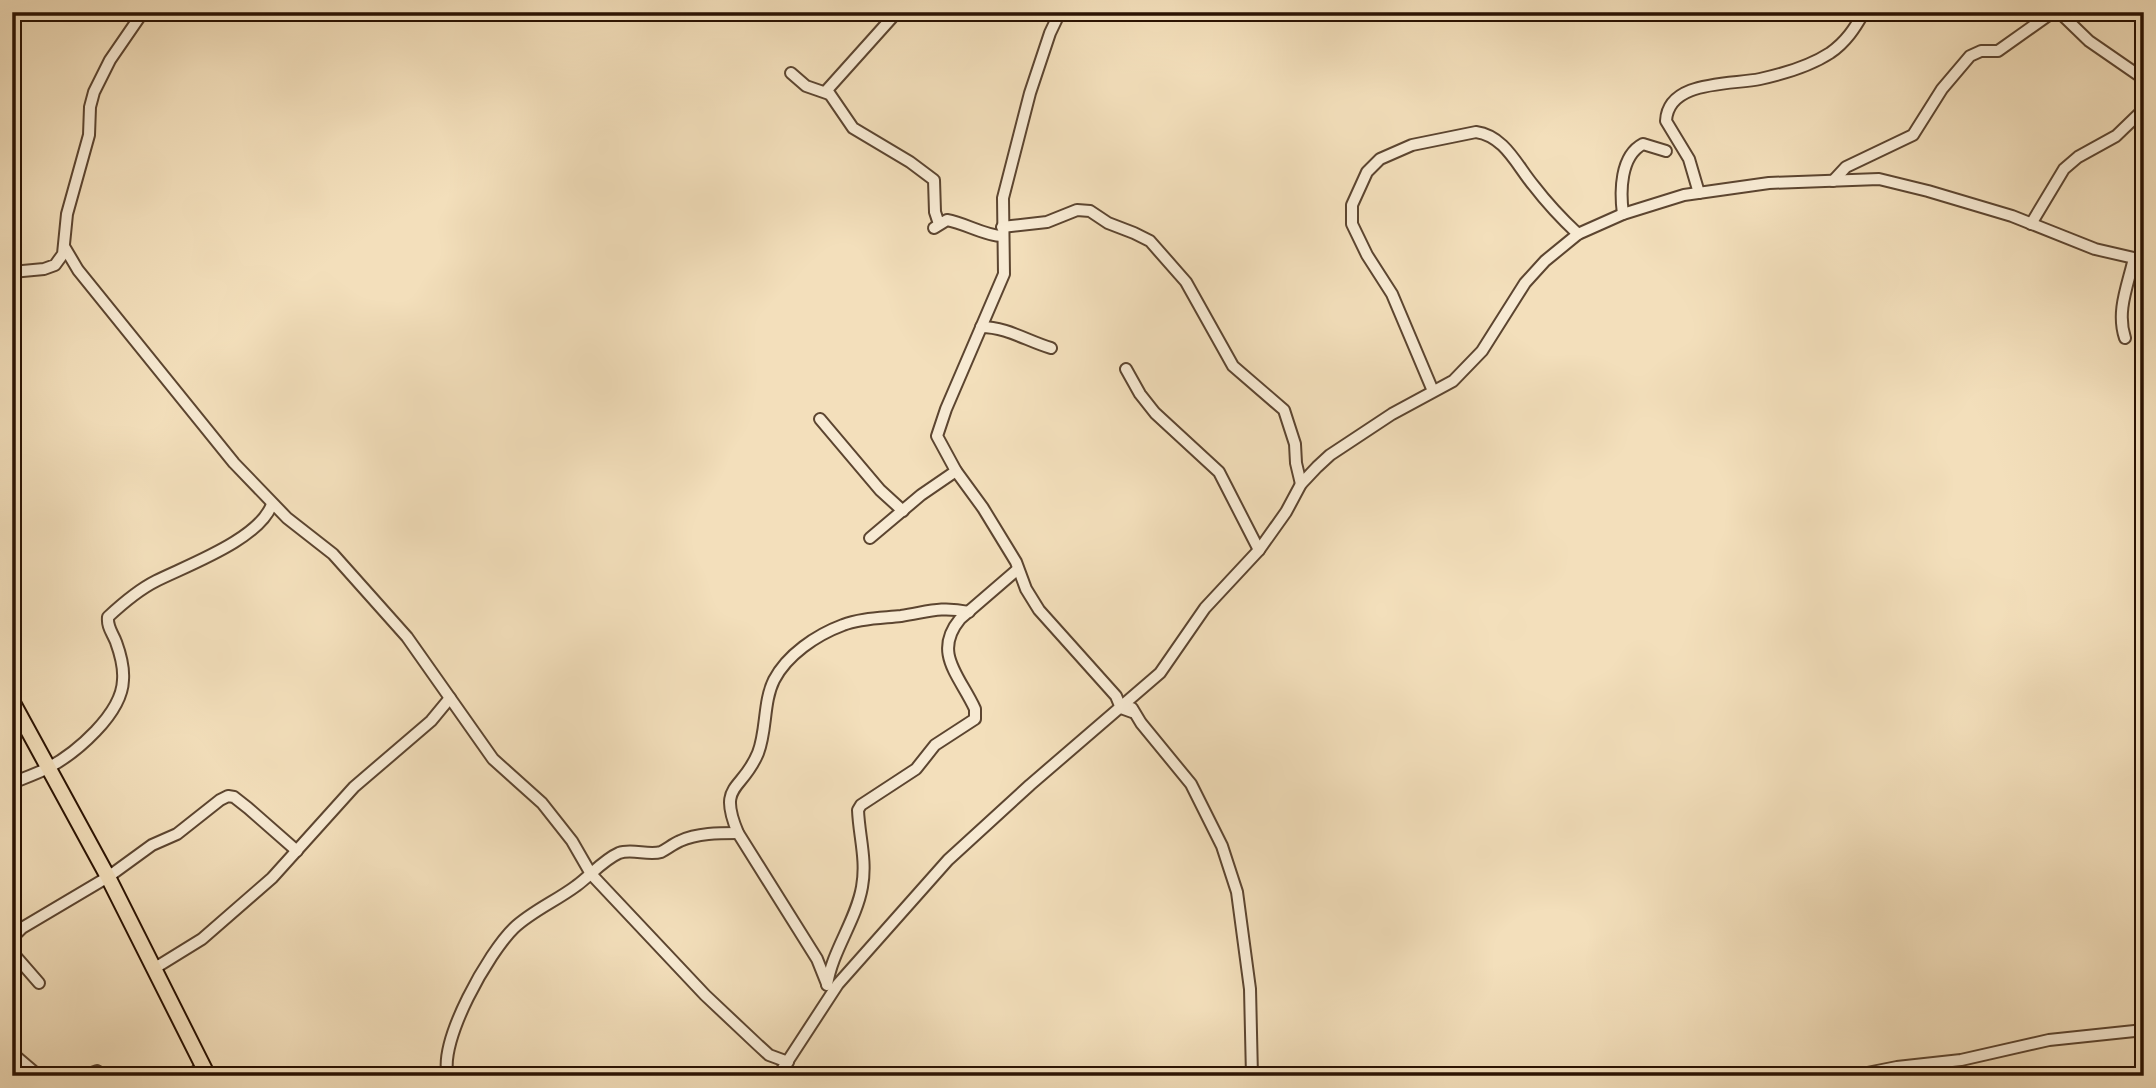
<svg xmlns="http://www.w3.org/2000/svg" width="2156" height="1088" viewBox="0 0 2156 1088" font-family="Alegreya,serif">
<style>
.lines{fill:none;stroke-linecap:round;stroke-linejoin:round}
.minor-casing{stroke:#5c4530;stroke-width:14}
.major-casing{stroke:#2a1202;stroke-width:18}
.minor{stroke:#f7ead3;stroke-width:10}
.major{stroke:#f3dfbb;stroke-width:14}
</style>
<rect width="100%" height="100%" fill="#f3dfbb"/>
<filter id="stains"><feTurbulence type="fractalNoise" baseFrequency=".00286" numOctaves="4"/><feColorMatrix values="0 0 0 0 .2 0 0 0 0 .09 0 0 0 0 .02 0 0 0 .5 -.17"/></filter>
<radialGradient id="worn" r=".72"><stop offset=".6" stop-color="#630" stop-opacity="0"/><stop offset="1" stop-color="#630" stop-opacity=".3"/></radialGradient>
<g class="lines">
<defs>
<g id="minor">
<path d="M897 12 827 90 853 128 910 162 934 180 935 212 939 224"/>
<path d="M1060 12 1050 33 1030 93 1003 198 1004 274 946 409 937 436 956 471 983 508 1016 562 1026 589 1039 610 1116 696 1121 708 1132 712"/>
<path d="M2059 12 2089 41 2144 79"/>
<path d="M791 73 806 86 829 94"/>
<path d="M1833 181 1846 167 1913 135 1942 89 1970 56 1981 51H1998L2053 12"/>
<path d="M1699 193 1689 159 1666 121C1668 80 1730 85 1760 79 1783 74 1810 66 1830 53 1846 42 1855 28 1864 12"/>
<path d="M1623 214C1620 192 1620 156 1643 144L1666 151"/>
<path d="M2031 224 2064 169 2078 157 2116 136 2144 109"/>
<path d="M1002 227 1047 222 1077 210 1090 211 1108 223 1134 233 1150 241 1186 282 1233 366 1284 410 1295 444 1296 463 1301 484"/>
<path d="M934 228 947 220C965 223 985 236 1002 236"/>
<path d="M65 248 78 270 234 463 287 518 333 554 407 637 493 759 542 803 572 841 591 874 705 995 757 1044 769 1055 788 1062"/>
<path d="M12 272 44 269 55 265 63 254 67 214 89 135 90 107 94 92 110 60 143 12"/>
<path d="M981 327C1007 327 1027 341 1051 348"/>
<path d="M2125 338C2116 311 2128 285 2134 258"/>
<path d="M1126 369 1140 394 1155 413 1219 472 1259 550"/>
<path d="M1433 391 1392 294 1367 255 1352 224V205L1367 172 1380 159 1412 145 1476 132C1505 136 1517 166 1534 186 1547 203 1562 219 1578 234"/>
<path d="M820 419 880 490 903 511"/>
<path d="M870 538 921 495 956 471"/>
<path d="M1132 708 1141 723 1191 784 1222 846 1237 892 1250 989 1252 1076"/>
<path d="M12 783C24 778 36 774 48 768 76 753 122 714 123 680 124 668 120 653 116 642 112 632 107 627 108 617 123 603 138 590 156 581 188 565 260 539 272 504"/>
<path d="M12 938 22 928 108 877 152 845 177 834 220 800 228 796 234 797 248 808 297 851"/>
<path d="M12 952 39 983"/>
<path d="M155 968 202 939 272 878 354 787 431 721 450 698"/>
<path d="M827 984 817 959 738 833C717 783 742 792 758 753 767 730 763 702 774 680 787 655 816 635 843 625 860 618 883 618 901 616 928 612 940 606 969 612"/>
<path d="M827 985C832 951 856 921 862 887 867 860 859 836 858 810L861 805 916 769 935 745 975 719V709C960 676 932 653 960 619L1018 569"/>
<path d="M12 1053 39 1076"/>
<path d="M83 1076 97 1071 106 1076"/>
<path d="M188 1076 203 1067"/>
<path d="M448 1076C438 1041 489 952 514 928 532 911 556 901 576 886 590 876 603 860 619 853 632 848 648 856 661 852 667 849 673 844 680 841 697 833 719 833 738 833"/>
<path d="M778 1076 838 984 948 860 1030 785 1160 673 1205 608 1259 550 1286 512 1301 484 1317 467 1330 455 1392 414 1453 381 1482 351 1525 283 1545 261 1578 234 1623 214 1684 195 1769 183 1879 179 1928 191 2012 216 2095 249 2134 258H2144"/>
<path d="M1852 1076 1897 1067 1961 1060 2049 1040 2144 1030"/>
</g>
<path id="major" d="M12 701 108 877 208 1076"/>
</defs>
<use href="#minor" class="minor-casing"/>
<use href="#major" class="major-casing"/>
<use href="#minor" class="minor"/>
<use href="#major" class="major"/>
</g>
<rect width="2156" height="1088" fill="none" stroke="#f3dfbb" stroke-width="42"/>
<rect x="14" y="14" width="2128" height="1060" fill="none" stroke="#2a1202" stroke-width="3.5"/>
<rect x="21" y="21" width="2114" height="1046" fill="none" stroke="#2a1202" stroke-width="2"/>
<rect width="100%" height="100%" filter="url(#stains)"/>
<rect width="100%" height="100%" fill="url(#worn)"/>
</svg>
